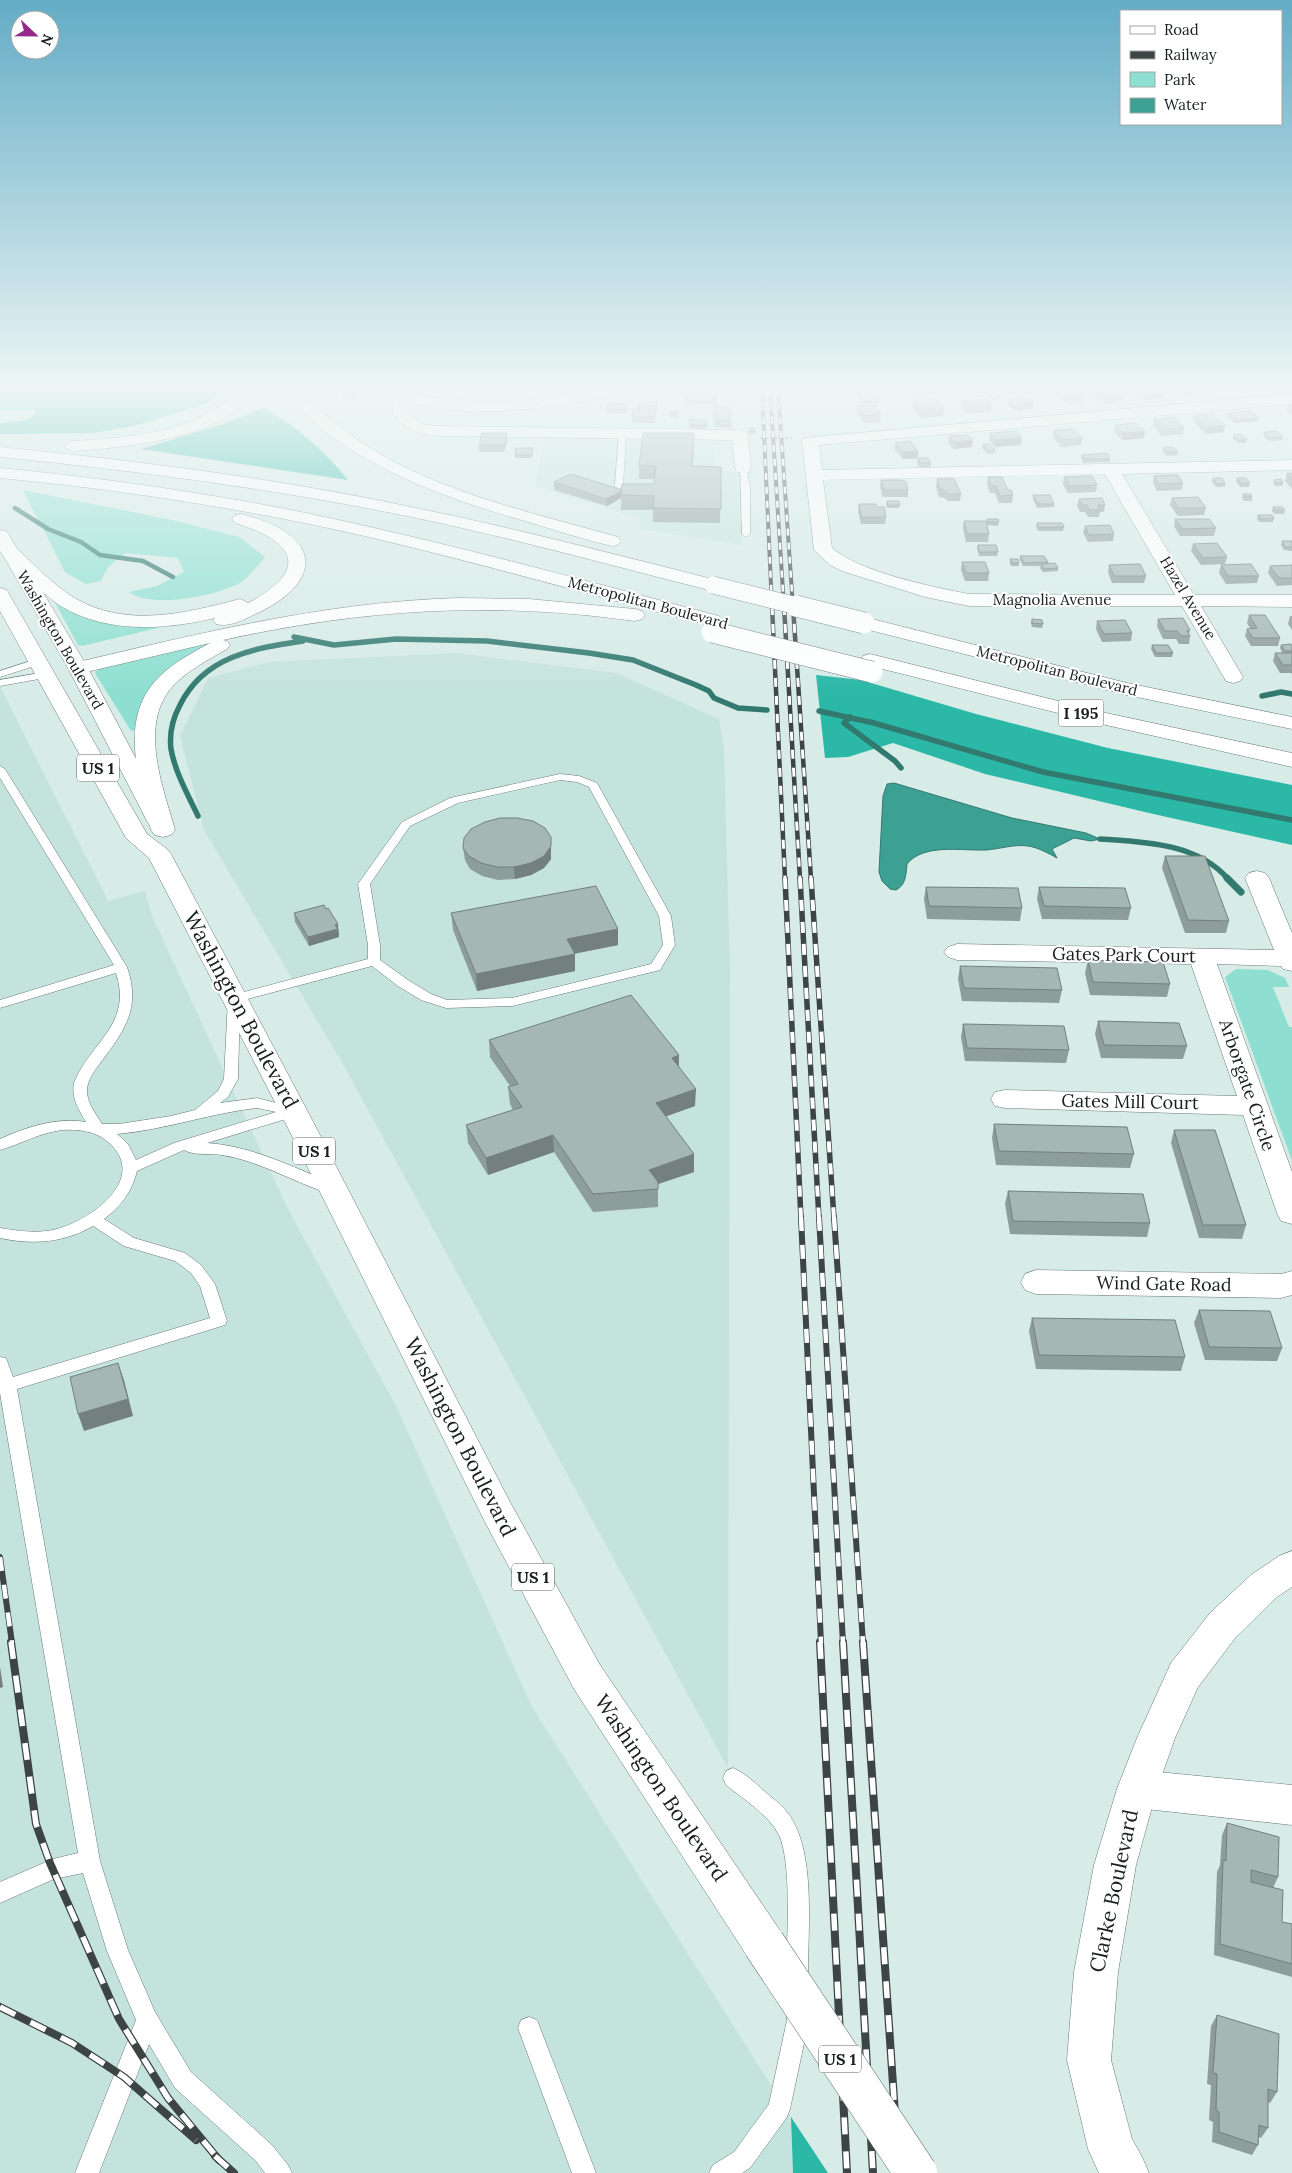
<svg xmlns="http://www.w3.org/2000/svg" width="1292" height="2173" viewBox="0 0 1292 2173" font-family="Lora,serif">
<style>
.built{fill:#c5e3dd}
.green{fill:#8edfd1}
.forest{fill:#2bb8a7}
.water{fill:#3ca092;stroke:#327a70}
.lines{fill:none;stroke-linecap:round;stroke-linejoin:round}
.stream-far2{stroke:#327a70;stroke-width:4.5}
.stream-far1{stroke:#327a70;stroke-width:5.5}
.stream{stroke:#327a70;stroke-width:7}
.service-casing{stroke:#687a77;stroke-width:1}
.minor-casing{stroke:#687a77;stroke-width:1}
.tertiary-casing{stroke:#687a77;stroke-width:1}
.primary-casing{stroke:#687a77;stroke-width:1}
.motorway-casing{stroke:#687a77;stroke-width:1}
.path{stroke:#7a8885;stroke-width:2;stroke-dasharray:2.5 2.5;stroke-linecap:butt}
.service{fill:#fff;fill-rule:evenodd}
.minor{fill:#fff;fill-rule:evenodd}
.tertiary{fill:#fff;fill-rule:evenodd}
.primary{fill:#fff;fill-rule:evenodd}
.motorway{fill:#fff;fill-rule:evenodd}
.rail-far4-casing{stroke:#3c4544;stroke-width:4}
.rail-far3-casing{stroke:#3c4544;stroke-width:4.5}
.rail-far2-casing{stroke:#3c4544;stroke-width:5.5}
.rail-far1-casing{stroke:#3c4544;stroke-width:6}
.rail-casing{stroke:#3c4544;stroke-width:8}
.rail-far4{stroke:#fff;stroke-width:2.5;stroke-dasharray:7;stroke-linecap:butt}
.rail-far3{stroke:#fff;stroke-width:3;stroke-dasharray:9;stroke-linecap:butt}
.rail-far2{stroke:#fff;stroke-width:4;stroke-dasharray:11;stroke-linecap:butt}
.rail-far1{stroke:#fff;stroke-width:4.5;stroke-dasharray:14;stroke-linecap:butt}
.rail{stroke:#fff;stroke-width:5.5;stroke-dasharray:17;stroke-linecap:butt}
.primary-bridge-casing{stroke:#687a77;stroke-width:43;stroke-linecap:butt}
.motorway-bridge-far1-casing{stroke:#687a77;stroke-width:18;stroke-linecap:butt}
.motorway-bridge-casing{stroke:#687a77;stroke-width:22;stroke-linecap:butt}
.primary-bridge{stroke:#fff;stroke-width:42}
.motorway-bridge-far1{stroke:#fff;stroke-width:17}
.motorway-bridge{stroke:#fff;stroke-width:21}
.wall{fill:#8d9d9a}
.shaded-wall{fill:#73807d}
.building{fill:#a4b7b3;stroke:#73807d}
.labels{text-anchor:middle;stroke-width:4;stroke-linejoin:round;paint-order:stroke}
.far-street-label{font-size:15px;fill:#19201f;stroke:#fff}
.shield{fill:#fff;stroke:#5e6362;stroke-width:1}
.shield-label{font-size:16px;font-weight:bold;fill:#19201f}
.street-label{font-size:18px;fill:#19201f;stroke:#fff}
.near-street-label{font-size:21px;fill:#19201f;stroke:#fff}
</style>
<rect width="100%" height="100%" fill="#d7ebe7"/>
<g class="built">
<path d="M545 437 713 438 716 471H736L742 545 639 529 641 519 535 486Z"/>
<path d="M457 653 616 673 719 719 724 750 730 970 728 1768 344 1066 204 830 180 736 208 678 269 662Z"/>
<path d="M0 686 108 901 145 891 152 916 289 1211 396 1406 531 1705 791 2117 793 2173H0Z"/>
</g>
<g class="green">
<path d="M23 490 172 520 239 537 265 557C258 565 250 576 241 582 219 596 150 609 129 592L157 586 184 572 178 558 125 553 108 567 101 581 86 584 65 572Z"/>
<path d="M54 601 71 611 97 620 166 626 82 646 78 645Z"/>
<path d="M213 642 188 657 136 730 131 731 95 673 99 668Z"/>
<path d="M1236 969 1268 970 1285 978 1289 987H1273L1289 1027H1292V1161L1225 977Z"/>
</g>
<g class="forest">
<path d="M0 389H221L210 402 138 425 94 433 0 434V423L25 420 36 414V410H0Z"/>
<path d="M264 408C296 426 325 451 348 480L141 449 220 425Z"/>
<path d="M816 675 861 680 976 714 1108 748 1292 785V845L1149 813 985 774 893 743 848 757 825 758Z"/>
<path d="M791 2117 828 2173H793Z"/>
</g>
<path class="water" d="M894 783 1012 818 1086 833 1100 839 1091 841 1074 838 1052 849 1057 858C1050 854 1037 847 1028 846 1014 844 1000 849 986 850 962 851 924 843 907 864 906 874 906 885 896 890L890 889 882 881 879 872 883 796 887 784Z"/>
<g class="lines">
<path class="stream-far2" d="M15 508 48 529 81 542 100 555 143 561 173 577"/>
<g class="stream-far1">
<path d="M294 637 334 645 396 639 487 641 589 653 633 660 696 685 709 691 714 698 738 708 767 710"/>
<path d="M1262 696 1281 692 1292 694"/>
<path d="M819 711 874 723 1043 772 1292 820"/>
<path d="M850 717 844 723 895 761 901 768"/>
<path d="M198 816C188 795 175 772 171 749 169 733 173 718 180 705 204 656 255 648 303 641"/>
<path d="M1100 839C1144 842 1197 843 1228 879"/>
</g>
<path class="stream" d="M1227 878 1241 892"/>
<defs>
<g id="service">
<path d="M619 432 626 434 623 486 619 489 615 486Z"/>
<path d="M740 466 747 468 750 488V534L746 537 742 534Z"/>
<path d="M37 659 42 662 41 664 0 677V671Z"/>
<path d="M46 672 51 675 50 677 0 686V680Z"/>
<path d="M0 766 5 769 127 967C141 1008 125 1030 101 1062 95 1070 88 1079 87 1089 86 1102 96 1114 102 1124H119L171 1116 195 1110 218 1091 224 1079 228 999 229 996 368 959V945L358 884 402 822 450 798 560 774 579 776 597 783 671 916 675 945 660 970 512 1006 446 1008 421 1000 398 986 372 966 240 1001 238 1079 228 1097 220 1103 257 1098 299 1109 301 1112 299 1115 207 1143C252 1146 296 1168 336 1185L338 1189 336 1193 331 1194C294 1183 261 1161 222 1155 210 1153 194 1156 184 1150L137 1171C132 1192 121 1206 104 1219L134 1238 185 1253 201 1265 215 1284 227 1321 225 1325 17 1389 100 1861 128 1950 155 2012 191 2072 272 2145 288 2165 292 2173H265L256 2161 175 2088 149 2044 99 2173H75L136 2020 107 1951 83 1873 54 1879 0 1903V1882L53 1859 78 1853 0 1393V1357L6 1358 13 1377 210 1318 200 1286 191 1273 175 1261 124 1246 93 1226C64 1243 32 1245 0 1238V1228C19 1231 38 1234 57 1229 91 1220 150 1178 108 1142 96 1131 78 1129 62 1130 39 1133 21 1144 0 1150V1139C26 1127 57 1117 86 1122 79 1110 71 1098 74 1083 90 1042 133 1025 116 973L0 1008V1000L114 965 0 778ZM560 780 577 782 589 787 659 916 663 945 651 964 512 998 447 1000 431 994 408 980 380 960V945L370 884 410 826 458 803ZM257 1108 276 1112 174 1143 136 1160 128 1144 117 1134C165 1130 210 1113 257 1108Z"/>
<path d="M733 1768C745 1773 754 1782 764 1791 774 1799 787 1809 793 1821 815 1861 808 1928 808 1973L805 1981 797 1984 789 1981 786 1973C787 1940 792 1863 779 1835 768 1814 743 1799 726 1785L723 1778 726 1771Z"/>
<path d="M798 2001 806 2004 809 2012V2020L790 2109 787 2117 750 2168 742 2173H709L713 2165 734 2152 769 2104 787 2020V2012L790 2004Z"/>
<path d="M529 2017 537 2020 596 2173H572L518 2028 521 2020Z"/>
</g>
<g id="minor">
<path d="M408 393 413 395 416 398 408 405 409 413 422 424 438 426 740 430 746 432 748 435 751 468 749 472H737L735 468 732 440 438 436C418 433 406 432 393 414 392 402 396 396 408 393Z"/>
<path d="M1292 394V404L819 445 822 470 1292 460V470L1122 474 1194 595H1292V607L1201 606 1243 677 1240 681 1233 683 1226 681 1182 606H969L925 597 842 571 830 565 814 550 802 441 804 438ZM1105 474 1175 595 969 594C932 587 860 572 832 548L823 480Z"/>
<path d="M1257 871 1265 873 1269 878 1292 933V971L1283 969 1281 966 1217 964 1292 1172V1224L1281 1221 1277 1213 1243 1115 1005 1108 995 1106 991 1099 995 1092 1005 1090 1237 1096 1191 964 957 960 948 957 944 952 948 947 957 944 1274 950 1245 878 1249 873Z"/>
<path d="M1036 1270 1281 1274 1292 1271V1295L1281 1298 1036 1294 1025 1290 1021 1282 1025 1274Z"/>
<path d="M1137 1770 1292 1785V1825L1137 1808 1123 1803 1117 1789 1123 1775Z"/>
</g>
<g id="tertiary">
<path d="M379 389H399L426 397 485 402 530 400 599 389H629L626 392 621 394C552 408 480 420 410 403 401 400 385 398 379 389Z"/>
<path d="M1292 1551V1587L1277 1597 1236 1637 1198 1687 1175 1738 1157 1789 1136 1865 1118 1972 1111 2060 1132 2139 1142 2157 1149 2173H1099L1088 2149 1067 2060 1074 1972 1094 1865 1117 1789 1137 1738 1171 1663 1210 1613 1251 1575 1279 1556Z"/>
</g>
<g id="primary">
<path d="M0 530 6 531 9 535 88 668 169 821 166 826 158 828 150 826 147 821 68 668 0 550Z"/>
<path d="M0 588 7 590 9 594 147 834 167 849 171 854 308 1112 510 1502 600 1665 779 1929 785 1944 779 1959 764 1965 749 1959 574 1689 486 1524 280 1112 149 858 126 838 0 611Z"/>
</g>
<g id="motorway">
<path d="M238 389H254C249 395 245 402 239 407 203 440 120 448 73 451L67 449 65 446 67 443 73 441C125 438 203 433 238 389Z"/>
<path d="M280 389H297C317 409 338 426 361 442 435 492 534 513 618 537L621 541 618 545 612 546C586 540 561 532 535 524 452 500 365 472 302 411 294 404 286 397 280 389Z"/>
<path d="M0 447C138 461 275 478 411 507 515 528 617 555 720 581L722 585 720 589 713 591C613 566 513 538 412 517 276 489 138 471 0 457Z"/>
<path d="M0 468C104 478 208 493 311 514 448 543 583 580 719 616L722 620 719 624 712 626C597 597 484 564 369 537 247 509 124 490 0 478Z"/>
<path d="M241 514C324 534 327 584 249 617 239 622 227 627 216 624L213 620 215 618C164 630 105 634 59 605 48 597 37 587 27 578 18 569 7 561 0 551L3 547 9 546 15 547C34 564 52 584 73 597 125 629 186 613 240 599L248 603C312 569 294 541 235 523L232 519 235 515Z"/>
<path d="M458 598 529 599 635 609 642 611 645 615 642 619 635 621C492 601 364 609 223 640L227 641 230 645 227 649C208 660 188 670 173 686 138 724 163 787 175 830L171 835 163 837 155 835 151 830C140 780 117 719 159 677 174 662 192 653 210 643L78 674 71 672 68 668 71 664 78 662C206 632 326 602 458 598Z"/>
<path d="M864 617 1127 683 1292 717V729L1127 695 857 627 854 623 857 619Z"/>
<path d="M870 654 1106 713 1292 753V767L1106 725 863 664 860 660 863 656Z"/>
</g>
</defs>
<use href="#service" class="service-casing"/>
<use href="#minor" class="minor-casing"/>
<use href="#tertiary" class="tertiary-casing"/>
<use href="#primary" class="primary-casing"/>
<use href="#motorway" class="motorway-casing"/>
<path class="path" d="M760 438H792"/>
<use href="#service" class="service"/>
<use href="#minor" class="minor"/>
<use href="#tertiary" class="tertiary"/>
<use href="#primary" class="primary"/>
<use href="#motorway" class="motorway"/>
<defs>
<g id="rail-far4">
<path d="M762 389 772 607"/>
<path d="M770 389 784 607"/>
<path d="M778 389 793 607"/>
</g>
<g id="rail-far3">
<path d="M772 606 785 879"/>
<path d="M784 606 800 879"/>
<path d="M793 606 811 879"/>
</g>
<g id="rail-far2">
<path d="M785 878 801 1219"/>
<path d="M800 878 819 1219"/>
<path d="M811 878 834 1219"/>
</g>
<g id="rail-far1">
<path d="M801 1217 821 1643"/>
<path d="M819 1217 843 1643"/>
<path d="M834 1217 863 1643"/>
<path d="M0 1557 12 1643"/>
</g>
<g id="rail">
<path d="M11 1642 36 1824 50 1863 119 2019 168 2098 219 2160"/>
<path d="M820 1642 847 2173"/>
<path d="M843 1642 873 2173"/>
<path d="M863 1642 899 2173"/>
<path d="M0 2007 72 2043 124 2077 196 2140"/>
<path d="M215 2156 234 2173"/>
</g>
</defs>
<use href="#rail-far4" class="rail-far4-casing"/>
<use href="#rail-far3" class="rail-far3-casing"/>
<use href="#rail-far2" class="rail-far2-casing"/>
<use href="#rail-far1" class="rail-far1-casing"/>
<use href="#rail" class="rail-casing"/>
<use href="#rail-far4" class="rail-far4"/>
<use href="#rail-far3" class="rail-far3"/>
<use href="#rail-far2" class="rail-far2"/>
<use href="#rail-far1" class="rail-far1"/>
<use href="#rail" class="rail"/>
<defs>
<path id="primary-bridge" d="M764 1944 916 2173"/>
<path id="motorway-bridge-far1" d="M713 585 801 607"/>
<g id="motorway-bridge">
<path d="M796 606 864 623"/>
<path d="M712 632 872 672"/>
</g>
</defs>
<use href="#primary-bridge" class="primary-bridge-casing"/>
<use href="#motorway-bridge-far1" class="motorway-bridge-far1-casing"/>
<use href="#motorway-bridge" class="motorway-bridge-casing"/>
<use href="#primary-bridge" class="primary-bridge"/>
<use href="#motorway-bridge-far1" class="motorway-bridge-far1"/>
<use href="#motorway-bridge" class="motorway-bridge"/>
</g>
<g class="wall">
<path d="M337 389H354L344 392 356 394 357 398 346 399 342 396V393H341Z"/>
<path d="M453 389H467L466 390H453Z"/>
<path d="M838 389H864L845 393Z"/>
<path d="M1053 389H1073L1084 395 1082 401 1069 404 1052 394Z"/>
<path d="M1090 389H1115L1124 393 1123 400 1107 404 1089 395Z"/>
<path d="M1132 389H1162L1164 391 1163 397 1147 400Z"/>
<path d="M1174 389H1210V391L1183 395Z"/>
<path d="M685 391H717L716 405 685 404Z"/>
<path d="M985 393 1000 397 992 400 985 396Z"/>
<path d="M859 396 879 403 863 404 859 399Z"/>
<path d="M1009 399 1034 401 1033 408 1019 411 1008 406Z"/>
<path d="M912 400 944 409 943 416 920 418 912 406Z"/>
<path d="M962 401 992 405 991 412 967 414 961 408Z"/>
<path d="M657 402 655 423H632V416L639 409Z"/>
<path d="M1288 404H1292V415L1287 411Z"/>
<path d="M858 406 881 415 880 422 864 423 857 413Z"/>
<path d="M714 407H731V428L714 427Z"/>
<path d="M627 408V413H606V409Z"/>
<path d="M679 411 678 418H670V414Z"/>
<path d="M1227 413 1259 418 1258 421 1234 423 1227 417Z"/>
<path d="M1194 415 1223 432 1206 434 1193 422Z"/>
<path d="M690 419 707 420 706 429 690 428Z"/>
<path d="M1154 419 1184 428 1183 434 1162 436 1153 425Z"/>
<path d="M1115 425 1145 431 1144 438 1122 440 1114 432Z"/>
<rect x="749" y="428" width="6" height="6"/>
<path d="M1054 430 1082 438 1081 445 1061 447 1053 437Z"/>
<path d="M1264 432 1283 437 1282 440 1269 441 1263 436Z"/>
<path d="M694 433 693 466 721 467 720 523 653 522V510H621V498L607 506 554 490V482L622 490 654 484 655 479H639V465Z"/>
<path d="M990 433 1022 438 1021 445 995 447 989 440Z"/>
<path d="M1233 435 1246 443H1238L1233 438Z"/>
<path d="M949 436 973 440 972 447 953 449 948 443Z"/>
<path d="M507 440 504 452H479V445Z"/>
<path d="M895 443 918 451V458L903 459 895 450Z"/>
<path d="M983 444 995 450V453L987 454 982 448Z"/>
<path d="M1163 448 1178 452 1177 455 1167 456 1162 451Z"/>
<path d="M533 452 532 458H515V455Z"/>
<path d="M1082 455 1110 459V462L1083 463 1081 458Z"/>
<path d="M917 458 931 463V467H919L917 461Z"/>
<path d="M1287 473H1292V489L1285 481Z"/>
<path d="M1154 476 1183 483 1182 490 1157 491 1153 483Z"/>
<path d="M988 477 1008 490 1013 495 1012 503H999L995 493H990L987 484Z"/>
<path d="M1064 477 1097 485 1096 492 1068 493 1063 484Z"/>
<path d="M1213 478 1225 483V487H1216L1212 482Z"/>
<path d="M1237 478 1250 483 1249 487H1240L1236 481Z"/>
<path d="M937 479 961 494 960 501H947L945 498 939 497 936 487Z"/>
<path d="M881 480 908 490V497H883L880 487Z"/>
<path d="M1274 480 1283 483 1282 486H1275L1273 483Z"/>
<path d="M1243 494 1252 497V501H1244L1242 498Z"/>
<path d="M1033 495 1054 504V507L1037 508 1033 499Z"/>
<path d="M1172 498 1206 508 1204 515 1178 516 1170 505Z"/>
<path d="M1079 499 1105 505 1104 512H1100L1099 517H1088L1085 512H1080L1077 506Z"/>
<path d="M887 501 900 505 899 508H887L886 505Z"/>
<path d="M859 504 877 507 886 517 885 524H861L858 511Z"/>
<path d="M1273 507 1285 510 1284 514H1274L1272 511Z"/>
<path d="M1258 515 1274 518 1273 522H1259L1257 519Z"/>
<path d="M987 519 999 522 998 526 987 525 986 522Z"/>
<path d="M1175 519 1216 528 1214 536H1180L1174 526Z"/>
<path d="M964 521 989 534 988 542H966L963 528Z"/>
<path d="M1037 523 1064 527 1063 531H1038L1036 526Z"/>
<path d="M1085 526 1114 534 1113 541 1088 542 1083 533Z"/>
<path d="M1282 541H1292V551L1284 550 1281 545Z"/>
<path d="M1193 544 1227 557 1225 564 1201 565 1191 551Z"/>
<path d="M978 545 998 552 997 556H979L977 548Z"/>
<path d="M1020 556 1048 562V564L1058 568V571L1043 572 1040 568 1041 566H1023L1020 560Z"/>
<path d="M1010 559 1019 563V566H1011L1010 563Z"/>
<path d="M962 562 989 573 988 581H965L961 570Z"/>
<path d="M1109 565 1146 576 1144 583H1112L1108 572Z"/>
<path d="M1221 565 1259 576 1257 583 1226 584 1219 573Z"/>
<path d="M1270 566H1292V585L1277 586 1268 573Z"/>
<path d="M1249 615 1280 638 1278 646H1251L1245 636 1247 629 1250 628 1247 623Z"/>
<path d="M1290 616H1292V630L1288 624Z"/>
<path d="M1032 619 1043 624 1042 628 1032 627 1031 623Z"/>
<path d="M1158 619 1190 630 1189 633 1190 636 1189 644H1179L1176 639H1163L1157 626Z"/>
<path d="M1097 621 1132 633 1131 641 1102 642 1096 629Z"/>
<path d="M1152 645 1173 653 1172 657H1155L1151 649Z"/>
<path d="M1281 645 1292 646V674L1291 673H1280L1273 661 1275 653H1282L1280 648Z"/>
<path d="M463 848 551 849V859L544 868 531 875 515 879 498 880 482 876 470 869 465 860Z"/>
<path d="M1165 856 1229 921 1226 933H1185L1162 868Z"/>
<path d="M926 887 1022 908 1020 921 927 919 924 899Z"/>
<path d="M1039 887 1131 908 1128 920 1042 919 1037 899Z"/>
<path d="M294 913 339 932V937L309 946 295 922Z"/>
<path d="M451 913 618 929V945L574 954 575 971 477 991 453 930Z"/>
<path d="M1088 960 1170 984 1167 997 1090 995 1085 973Z"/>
<path d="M960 966 1062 990 1059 1003 962 1001 958 979Z"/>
<path d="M1098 1021 1187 1046 1183 1059 1101 1058 1095 1034Z"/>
<path d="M963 1024 1069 1050 1066 1063 965 1061 961 1037Z"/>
<path d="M489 1040 679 1055V1067L695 1106 666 1116 694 1172 658 1184V1207L593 1212 554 1152 488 1175 468 1143 466 1125 513 1110 510 1104 508 1087 510 1086 490 1057Z"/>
<path d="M994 1124 1134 1154 1130 1168 996 1165 992 1138Z"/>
<path d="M1174 1130 1246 1225 1242 1239 1199 1238 1171 1143Z"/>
<path d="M1008 1191 1150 1223 1147 1237 1010 1234 1005 1204Z"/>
<path d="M1199 1310 1282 1348 1277 1361 1205 1360 1194 1323Z"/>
<path d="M1032 1318 1185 1357 1181 1371 1036 1369 1029 1331Z"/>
<path d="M1227 1823 1278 1877 1273 1888 1282 1922 1292 1924V1977L1214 1955 1217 1872 1220 1865 1222 1835Z"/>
<path d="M1217 2015 1277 2092 1270 2103 1268 2102V2128L1261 2138 1259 2137 1258 2145 1252 2155 1212 2142 1213 2122 1209 2120 1211 2085 1207 2084 1211 2026Z"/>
</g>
<g class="shaded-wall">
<path d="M340 389H354L341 393Z"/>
<path d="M845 389H864L845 393Z"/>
<path d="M1184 389H1210V391L1183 395Z"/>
<path d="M1164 391 1163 397 1147 400 1148 393Z"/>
<path d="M1124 393 1123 400 1107 404 1109 397Z"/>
<path d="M356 394 357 398 346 399 345 396Z"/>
<path d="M1001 394 1000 397 992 400 993 396Z"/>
<path d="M1084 395 1082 401 1069 404 1070 397Z"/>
<path d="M879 399V403L863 404 864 401Z"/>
<path d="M1034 401 1033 408 1019 411 1020 405Z"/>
<path d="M1259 418 1258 421 1234 423 1235 420Z"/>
<path d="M1225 425 1223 432 1206 434 1207 427Z"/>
<path d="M1145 431 1144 438 1122 440 1123 433Z"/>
<path d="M507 433V440L504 452V445Z"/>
<path d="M1022 438 1021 445 995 447 996 440Z"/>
<path d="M1247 439 1246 443H1238L1239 440Z"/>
<path d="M973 440 972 447 953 449 954 442Z"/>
<path d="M918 451V458L903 459 904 452Z"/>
<path d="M623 490 621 495V498L607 506 606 499Z"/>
<path d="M551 837V859L544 868 531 875 515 879 514 867Z"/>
<path d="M338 924 339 937 309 946 308 937Z"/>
<path d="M618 929V945L567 955V939Z"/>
<path d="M575 954V971L477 991 476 974Z"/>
<path d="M679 1055 678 1073 672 1058Z"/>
<path d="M696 1089 695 1106 656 1120V1103Z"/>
<path d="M553 1135 554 1152 488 1175 486 1158Z"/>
<path d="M694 1154V1172L649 1187V1170Z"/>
<path d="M118 1363 124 1380 133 1416 84 1431 78 1414Z"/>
<path d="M0 1667 3 1687 0 1688Z"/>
</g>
<g class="building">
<path d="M1056 389H1073L1084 395 1070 397Z"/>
<path d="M1091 389H1115L1124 393 1109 397Z"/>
<path d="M1142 389H1162L1164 391 1148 393Z"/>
<path d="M353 391 356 394 345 396 342 392Z"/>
<path d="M685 391H717L716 398H685Z"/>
<path d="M993 391 1001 394 993 396 985 393Z"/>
<path d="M875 395 879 399 864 401 859 396Z"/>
<path d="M1022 395 1034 401 1020 405 1009 399Z"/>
<path d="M935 398 944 409 921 411 912 400Z"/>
<path d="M987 399 992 405 968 407 962 401Z"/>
<path d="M640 401 657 402 655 417 632 416 633 409H639Z"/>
<path d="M608 403 627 404V410L606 409Z"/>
<path d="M874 405 881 415 865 416 858 406Z"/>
<path d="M714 407H731V421L714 420Z"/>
<path d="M670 411H679L678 414H670Z"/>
<path d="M1251 411 1259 418 1235 420 1227 413Z"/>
<path d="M1212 414 1225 425 1207 427 1194 415Z"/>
<path d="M1175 417 1184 428 1163 429 1154 419Z"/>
<path d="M690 419 707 420V425H690Z"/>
<path d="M1136 423 1145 431 1123 433 1115 425Z"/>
<rect x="749" y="428" width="6" height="3"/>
<path d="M1073 429 1082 438 1062 440 1054 430Z"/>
<path d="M1016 431 1022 438 996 440 990 433Z"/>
<path d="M1277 431 1283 437 1270 438 1264 432Z"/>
<path d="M482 433H507L504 445H479Z"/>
<path d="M643 433H694L692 466 721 467V509L653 508 654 496 621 495 622 484H654L656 466 639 465Z"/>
<path d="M1241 434 1247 439 1239 440 1233 435Z"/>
<path d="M968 435 973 440 954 442 949 436Z"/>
<path d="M910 441 918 451 904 452 895 443Z"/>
<path d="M983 444H990L995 450H987Z"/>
<path d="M1173 447 1178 452H1167L1163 448Z"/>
<path d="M516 448H533L532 455H515Z"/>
<path d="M1107 453 1110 459H1084L1082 455Z"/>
<path d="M917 458H928L931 463H920Z"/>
<path d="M1287 473H1292V480Z"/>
<path d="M571 474 622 490V491L606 499 554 482Z"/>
<path d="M1178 475 1183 483 1159 484 1154 476Z"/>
<path d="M1092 476 1097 485 1070 486 1064 477Z"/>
<path d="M988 477H1002L1008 490H1011L1013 495 1000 496 996 486H991Z"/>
<path d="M1213 478H1222L1225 483 1217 484Z"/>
<path d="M1237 478H1246L1250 483H1241Z"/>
<path d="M937 479H954L961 494H948L946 491 940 489Z"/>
<path d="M1281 479 1283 483H1276L1274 480Z"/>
<path d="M881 480H902L906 482 908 490H884Z"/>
<path d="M1243 494H1251L1252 497H1245Z"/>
<path d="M1033 495H1050L1054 504H1038Z"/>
<path d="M1198 497 1206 508H1179L1172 498Z"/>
<path d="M1102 498 1105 505H1098L1100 510H1089L1087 505H1082L1079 499Z"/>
<path d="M887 501H899L900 505H888Z"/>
<path d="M859 504H876L877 507H884L886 517H861Z"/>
<path d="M1273 507H1282L1285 510H1275Z"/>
<path d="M1258 515H1272L1274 518 1260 519Z"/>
<path d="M987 519H998L999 522H988Z"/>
<path d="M1175 519H1209L1216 528 1182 529Z"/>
<path d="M964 521H986L989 534H967Z"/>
<path d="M1037 523H1062L1064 527H1038Z"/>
<path d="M1110 525 1114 534 1089 535 1085 526Z"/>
<path d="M1282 541H1292V547H1285Z"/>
<path d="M1217 543 1227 557 1203 558 1193 544Z"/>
<path d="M978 545H996L998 552H979Z"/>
<path d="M1020 556H1044L1048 562 1024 563Z"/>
<path d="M1010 559H1018L1019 563H1012Z"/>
<path d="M962 562H985L989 573H966Z"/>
<path d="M1055 563 1058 568 1044 569 1041 564Z"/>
<path d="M1140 564 1146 576H1114L1109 565Z"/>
<path d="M1251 564 1259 576H1228L1221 565Z"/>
<path d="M1292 565V578H1279L1270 566Z"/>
<path d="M1249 615H1265L1280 638H1253L1247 629 1257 628Z"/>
<path d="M1183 618 1190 630 1187 631 1190 636H1181L1177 631H1165L1158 619Z"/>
<path d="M1032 619 1042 620 1043 624 1032 623Z"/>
<path d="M1125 620 1132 633 1104 634 1097 621Z"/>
<path d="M1291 644 1292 646V651H1285L1281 645Z"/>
<path d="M1152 645H1168L1173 653H1156Z"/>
<path d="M1275 653H1292V665H1283Z"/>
<path d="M500 818H517L533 821 545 828 551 837V846L544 856 531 863 514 867H497L481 863 469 856 463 848 464 838 471 829 485 822Z"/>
<path d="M1165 856H1205L1229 921 1188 920Z"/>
<path d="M596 886 618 929 567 939 575 954 476 974 451 913Z"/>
<path d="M926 887 1018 888 1022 908 929 906Z"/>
<path d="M1039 887 1125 888 1131 908 1044 906Z"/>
<path d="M324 905 326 909 328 908 338 924 335 925 338 929 308 937 294 913Z"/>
<path d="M1088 960 1163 962 1170 984 1093 982Z"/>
<path d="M960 966 1057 968 1062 990 964 988Z"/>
<path d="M631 995 679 1055 672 1058 696 1089 656 1103 694 1154 649 1170 658 1182V1189L593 1194 553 1135 486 1158 466 1125 522 1107 508 1087 518 1084 489 1040Z"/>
<path d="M1098 1021 1179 1023 1187 1046 1104 1045Z"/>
<path d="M963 1024 1064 1026 1069 1050 967 1048Z"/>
<path d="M994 1124 1127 1127 1134 1154 999 1151Z"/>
<path d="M1174 1130H1215L1246 1225H1203Z"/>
<path d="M1008 1191 1143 1194 1150 1223 1013 1221Z"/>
<path d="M1199 1310 1270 1311 1282 1348 1209 1347Z"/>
<path d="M1032 1318 1175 1320 1185 1357 1039 1355Z"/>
<path d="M118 1363 128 1399 78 1414 70 1377Z"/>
<path d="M1227 1823 1279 1837 1278 1877 1251 1870V1882L1283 1890 1282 1922 1292 1924V1964L1220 1944 1223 1860 1226 1861Z"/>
<path d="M1217 2015 1279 2034 1277 2092 1268 2089V2128L1259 2125 1258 2145 1219 2132V2112L1216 2110 1217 2074 1213 2073Z"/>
</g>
<linearGradient id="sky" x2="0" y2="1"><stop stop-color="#63acc6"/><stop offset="0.56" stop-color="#edf6f4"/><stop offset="1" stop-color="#edf6f4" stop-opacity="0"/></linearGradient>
<rect width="1292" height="693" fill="url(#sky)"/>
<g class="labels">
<g class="far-street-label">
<text transform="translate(1188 598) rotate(59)" y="5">Hazel Avenue</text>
<text x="1052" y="605">Magnolia Avenue</text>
<text transform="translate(648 603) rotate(15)" y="5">Metropolitan Boulevard</text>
<text transform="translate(60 640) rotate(60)" y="5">Washington Boulevard</text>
<text transform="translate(1057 671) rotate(14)" y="5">Metropolitan Boulevard</text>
</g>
<g class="shield">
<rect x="1058.5" y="699.5" width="45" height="27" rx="4"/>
<rect x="77" y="754.5" width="42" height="27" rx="4"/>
<rect x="293" y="1137.5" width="42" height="27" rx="4"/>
<rect x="512" y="1563.5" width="42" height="27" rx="4"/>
<rect x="819" y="2045.5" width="42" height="27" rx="4"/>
</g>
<g class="shield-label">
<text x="1081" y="719">I 195</text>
<text x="98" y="774">US 1</text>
<text x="314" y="1157">US 1</text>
<text x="533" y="1583">US 1</text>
<text x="840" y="2065">US 1</text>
</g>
<g class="street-label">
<text transform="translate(1124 955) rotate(1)" y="6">Gates Park Court</text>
<text transform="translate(1247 1085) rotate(71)" y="6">Arborgate Circle</text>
<text transform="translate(1130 1102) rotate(1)" y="6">Gates Mill Court</text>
<text transform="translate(1164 1284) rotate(1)" y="6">Wind Gate Road</text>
</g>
<g class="near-street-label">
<text transform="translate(241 1010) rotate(62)" y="7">Washington Boulevard</text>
<text transform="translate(460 1437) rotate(63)" y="7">Washington Boulevard</text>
<text transform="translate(661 1788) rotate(56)" y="7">Washington Boulevard</text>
<text transform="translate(1114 1891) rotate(-78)" y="7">Clarke Boulevard</text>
</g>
</g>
<rect x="1120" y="10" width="162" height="115" fill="#ffffff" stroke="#a3a6a5"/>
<rect x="1130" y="26" width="25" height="8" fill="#ffffff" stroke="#a3a6a5"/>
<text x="1164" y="35" font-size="15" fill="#19201f">Road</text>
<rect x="1130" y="51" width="25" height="8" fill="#3c4544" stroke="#a3a6a5"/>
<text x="1164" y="60" font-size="15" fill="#19201f">Railway</text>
<rect x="1130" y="72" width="25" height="15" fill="#8edfd1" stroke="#a3a6a5"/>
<text x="1164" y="85" font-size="15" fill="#19201f">Park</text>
<rect x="1130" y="98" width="25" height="15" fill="#3ca092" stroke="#a3a6a5"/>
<text x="1164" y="110" font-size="15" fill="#19201f">Water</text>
<g transform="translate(35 35) rotate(112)"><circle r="24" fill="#ffffff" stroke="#a3a6a5"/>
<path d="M0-4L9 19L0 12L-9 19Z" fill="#96298b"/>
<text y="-8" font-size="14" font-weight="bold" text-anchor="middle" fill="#19201f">N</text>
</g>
</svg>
